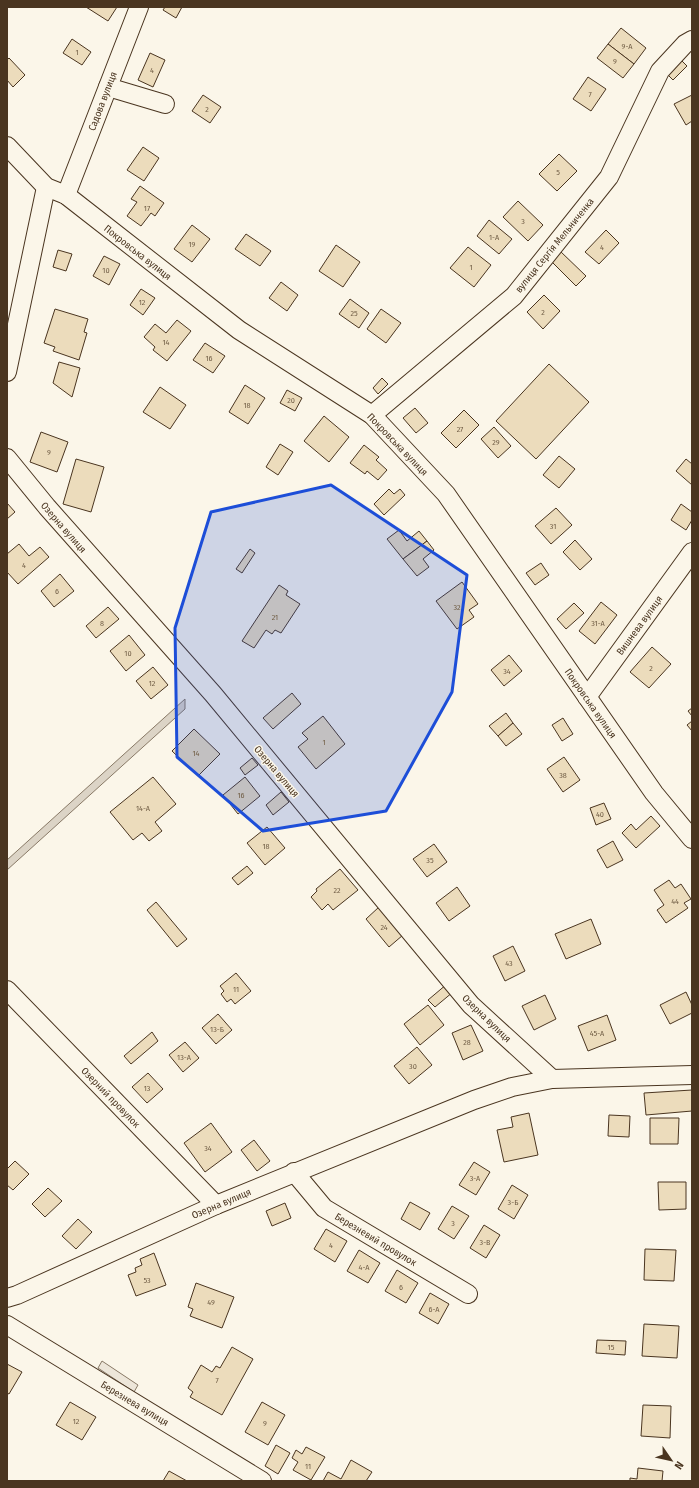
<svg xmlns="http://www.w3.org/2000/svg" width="699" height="1488" viewBox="0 0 699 1488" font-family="'Fira Sans Condensed',sans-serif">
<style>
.green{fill:#ede6d9;stroke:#887966}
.water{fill:#dcd4c6;stroke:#887966}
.building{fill:#ecdcbc;stroke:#4a3520}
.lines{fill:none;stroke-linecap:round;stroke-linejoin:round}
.minor-casing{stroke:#4a3520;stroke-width:20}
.minor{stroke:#fbf6e9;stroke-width:18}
.marked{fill:#1d4ed8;fill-opacity:0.2;stroke:#1d4ed8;stroke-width:3;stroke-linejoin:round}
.labels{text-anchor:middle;stroke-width:3;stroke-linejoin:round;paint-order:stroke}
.number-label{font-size:8px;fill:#725f47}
.street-label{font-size:10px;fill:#4a3520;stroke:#fbf6e9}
</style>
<rect width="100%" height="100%" fill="#fbf6e9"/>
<path class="green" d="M102 1361 138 1385 134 1392 98 1368Z"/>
<path class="water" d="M185 699V709L7 870V860Z"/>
<g class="building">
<path d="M86 7H117L108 21Z"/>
<path d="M165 7H182L176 18 163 10Z"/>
<path d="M621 28 646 48 634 64 608 44Z"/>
<path d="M72 39 91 52 82 65 63 53Z"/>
<path d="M608 44 634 64 623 78 597 58Z"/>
<path d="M150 53 165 60 153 87 138 80Z"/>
<path d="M9 58 25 75 13 87 7 80V60Z"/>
<path d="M679 58 687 66 673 80 665 72Z"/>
<path d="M588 77 606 89 591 111 573 99Z"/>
<path d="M203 95 221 107 210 123 192 111Z"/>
<path d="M692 95V121L686 125 674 104Z"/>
<path d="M143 147 159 158 144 181 127 170Z"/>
<path d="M559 154 577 171 557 191 539 174Z"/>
<path d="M140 186 164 203 155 216 151 213 141 226 127 216 137 202 131 199Z"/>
<path d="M518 201 543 225 528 241 503 217Z"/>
<path d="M489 220 512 239 499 254 477 236Z"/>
<path d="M192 225 210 239 192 262 174 249Z"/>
<path d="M606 230 619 243 599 264 585 252Z"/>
<path d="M246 234 271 251 260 266 235 249Z"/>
<path d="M336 245 360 262 343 287 319 271Z"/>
<path d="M468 247 491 265 474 287 450 268Z"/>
<path d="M58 250 72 254 66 271 53 267Z"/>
<path d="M560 251 586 276 576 286 551 261Z"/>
<path d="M104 256 120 264 109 285 93 276Z"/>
<path d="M281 282 298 295 287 311 269 298Z"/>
<path d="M141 289 155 298 143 315 130 305Z"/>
<path d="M544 295 560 311 543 329 527 312Z"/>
<path d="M350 299 369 313 359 328 339 314Z"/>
<path d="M55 309 88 319 84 332 87 333 79 360 53 351 55 347 44 343Z"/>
<path d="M381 309 401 323 386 343 367 329Z"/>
<path d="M177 320 191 331 167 361 153 350 155 347 144 337 155 324 166 333Z"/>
<path d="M205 343 225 356 213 373 193 360Z"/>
<path d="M59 362 80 368 72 397 53 383Z"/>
<path d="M549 364 589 402 536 459 496 421Z"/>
<path d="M382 378 388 384 378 394 373 388Z"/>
<path d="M245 385 265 398 248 424 229 412Z"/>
<path d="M160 387 186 405 170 429 143 412Z"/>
<path d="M287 390 302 398 295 411 280 403Z"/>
<path d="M415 408 428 423 416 433 403 418Z"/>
<path d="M464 410 479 425 456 448 441 433Z"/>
<path d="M324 416 349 437 329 462 304 441Z"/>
<path d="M494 427 511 446 498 458 481 439Z"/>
<path d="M41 432 68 442 57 472 30 462Z"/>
<path d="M280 444 293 452 278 475 266 467Z"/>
<path d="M364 445 379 457 376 460 387 470 378 480 367 471 365 474 350 463Z"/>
<path d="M559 456 575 469 559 488 543 475Z"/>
<path d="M76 459 104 467 91 512 63 504Z"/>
<path d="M686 459 692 464V485L676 471Z"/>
<path d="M389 489 394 494 400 489 405 495 384 515 374 504Z"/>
<path d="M7 503 15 512 7 519Z"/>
<path d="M681 504 692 512V520L686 530 671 520Z"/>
<path d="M556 508 572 525 551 544 535 526Z"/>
<path d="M399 530 407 541 419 531 427 541 403 559 387 539Z"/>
<path d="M575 540 592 559 580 570 563 552Z"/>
<path d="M427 541 434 550 423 559 429 567 417 576 403 559Z"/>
<path d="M19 544 29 556 40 547 49 557 18 584 7 572V554Z"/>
<path d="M250 549 255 553 242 573 236 569Z"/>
<path d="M541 563 549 575 535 585 526 573Z"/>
<path d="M60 574 74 591 54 607 41 591Z"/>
<path d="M462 582 478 604 469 610 474 617 457 629 436 601Z"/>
<path d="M279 585 288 591 286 595 300 604 281 633 275 630 272 634 266 630 254 648 242 641Z"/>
<path d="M601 602 617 615 595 644 579 631Z"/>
<path d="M574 603 584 613 566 629 557 619Z"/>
<path d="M108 607 119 619 96 638 86 626Z"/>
<path d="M129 635 145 655 126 671 110 651Z"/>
<path d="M652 647 671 664 649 688 630 672Z"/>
<path d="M509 655 522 671 504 686 491 670Z"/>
<path d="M153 667 168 685 151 699 136 681Z"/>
<path d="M292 693 301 704 273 729 263 718Z"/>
<path d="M692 708V716L688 711Z"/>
<path d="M506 713 513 723 498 736 489 726Z"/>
<path d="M323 716 345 744 316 769 298 747 308 739 302 733Z"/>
<path d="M563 718 573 734 562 741 552 725Z"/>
<path d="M692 721V731L687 725Z"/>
<path d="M513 723 522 734 506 746 498 736Z"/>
<path d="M194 729 220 754 198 776 172 751Z"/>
<path d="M564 757 580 780 563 792 547 769Z"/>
<path d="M252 758 258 765 245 775 240 768Z"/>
<path d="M153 777 176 804 155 822 162 831 149 841 142 833 133 840 110 812Z"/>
<path d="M245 777 260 796 238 814 223 795Z"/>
<path d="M281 792 289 802 273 815 266 805Z"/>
<path d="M604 803 611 819 596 825 590 808Z"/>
<path d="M651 816 660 826 636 848 622 833 631 824 636 830Z"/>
<path d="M267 827 285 848 265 865 247 843Z"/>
<path d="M613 841 623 860 607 868 597 850Z"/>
<path d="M434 844 447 862 427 877 413 859Z"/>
<path d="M247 866 253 873 238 885 232 878Z"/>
<path d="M340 869 358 890 333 910 328 904 322 910 311 897 317 891 316 889Z"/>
<path d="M669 880 675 888 681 884 691 899 684 903 688 908 666 923 657 910 664 905 654 890Z"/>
<path d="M457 887 470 906 449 921 436 903Z"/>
<path d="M156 902 187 939 177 947 147 910Z"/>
<path d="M379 907 403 935 389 947 366 919Z"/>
<path d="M591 919 601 944 566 959 555 934Z"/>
<path d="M513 946 525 971 505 981 493 956Z"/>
<path d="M236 973 251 991 235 1004 231 999 227 1002 221 994 224 991 220 986Z"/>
<path d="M447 984 453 992 435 1007 428 1000Z"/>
<path d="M686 992 692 1005V1013L670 1024 660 1005Z"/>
<path d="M545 995 556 1019 534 1030 522 1006Z"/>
<path d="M428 1005 444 1025 420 1045 404 1024Z"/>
<path d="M218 1014 232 1030 216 1044 202 1028Z"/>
<path d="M607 1015 616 1040 588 1051 578 1026Z"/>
<path d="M471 1025 483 1051 463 1060 452 1033Z"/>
<path d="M152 1032 158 1041 131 1064 124 1056Z"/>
<path d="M185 1042 199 1058 183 1072 169 1055Z"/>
<path d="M417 1047 432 1065 409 1084 394 1066Z"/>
<path d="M148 1073 163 1089 147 1103 132 1087Z"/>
<path d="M692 1090V1111L646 1115 644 1093Z"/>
<path d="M529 1113 538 1155 504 1162 497 1130 513 1127 511 1117Z"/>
<path d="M609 1115 630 1116 629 1137 608 1136Z"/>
<path d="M650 1118H679L678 1144H650Z"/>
<path d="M211 1123 232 1152 205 1172 184 1143Z"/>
<path d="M254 1140 270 1161 257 1171 241 1150Z"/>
<path d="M15 1161 29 1174 13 1190 7 1185V1169Z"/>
<path d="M474 1162 490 1172 476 1195 459 1185Z"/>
<path d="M658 1182H686V1209L659 1210Z"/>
<path d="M512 1185 528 1195 514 1219 498 1209Z"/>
<path d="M48 1188 62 1201 45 1217 32 1204Z"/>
<path d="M410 1202 430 1213 420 1230 401 1219Z"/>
<path d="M285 1203 291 1218 272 1226 266 1211Z"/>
<path d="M452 1206 469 1216 454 1239 438 1229Z"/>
<path d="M78 1219 92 1232 76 1249 62 1236Z"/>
<path d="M484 1225 500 1235 486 1258 470 1248Z"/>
<path d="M326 1229 347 1241 335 1262 314 1249Z"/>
<path d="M645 1249 676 1250 674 1281 644 1280Z"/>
<path d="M359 1250 380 1263 368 1283 347 1271Z"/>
<path d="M154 1253 166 1285 136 1296 128 1275 136 1272 135 1268 142 1265 140 1259Z"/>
<path d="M397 1270 418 1283 406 1303 385 1291Z"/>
<path d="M196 1283 234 1297 222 1328 190 1316 193 1309 188 1307Z"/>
<path d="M430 1293 449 1304 438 1324 419 1313Z"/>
<path d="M644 1324 679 1326 677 1358 642 1356Z"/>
<path d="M597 1340 626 1341 625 1355 596 1353Z"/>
<path d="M232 1347 253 1359 222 1415 190 1397 193 1392 188 1388 201 1365 212 1372 216 1366 220 1368Z"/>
<path d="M7 1364 22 1372 9 1394 7 1393Z"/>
<path d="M70 1402 96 1417 82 1440 56 1425Z"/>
<path d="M262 1402 285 1415 268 1445 245 1432Z"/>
<path d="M643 1405 671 1406 670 1438 641 1436Z"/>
<path d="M276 1445 290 1453 278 1474 265 1466Z"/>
<path d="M306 1447 325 1457 311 1480 293 1470 298 1462 292 1458 296 1450 302 1454Z"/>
<path d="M351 1460 372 1472 366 1481H323L328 1472 341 1479Z"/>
<path d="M638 1468 663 1471 662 1481H630V1478L637 1479Z"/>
<path d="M169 1471 187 1481H163Z"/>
</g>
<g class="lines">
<defs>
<g id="minor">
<path d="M108 87 165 104"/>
<path d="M7 146 46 187 66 195 239 330 372 415 446 494 654 793 692 839"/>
<path d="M66 195 139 7"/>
<path d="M7 372 46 187"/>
<path d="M372 415 514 296 609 177 660 71 685 44 692 40"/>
<path d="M7 458 47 507 213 694 471 1005 552 1079"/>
<path d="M587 697 692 552"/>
<path d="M7 990 216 1205"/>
<path d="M294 1172 324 1208 468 1294"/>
<path d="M7 1298 17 1295 216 1205 474 1100 512 1087 552 1079 692 1075"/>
<path d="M7 1325 262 1481"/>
</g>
</defs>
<use href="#minor" class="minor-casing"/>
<use href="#minor" class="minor"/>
</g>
<path class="marked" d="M331 485 467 575 452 692 386 811 263 831 177 757 175 628 211 512Z"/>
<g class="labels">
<g class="number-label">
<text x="627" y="49">9-А</text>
<text x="77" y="55">1</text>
<text x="615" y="64">9</text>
<text x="152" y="73">4</text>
<text x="590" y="97">7</text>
<text x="207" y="112">2</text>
<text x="558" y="175">5</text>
<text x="147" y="211">17</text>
<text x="523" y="224">3</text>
<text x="494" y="240">1-А</text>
<text x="192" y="247">19</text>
<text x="602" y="250">4</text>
<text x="471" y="270">1</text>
<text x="106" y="273">10</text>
<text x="142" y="305">12</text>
<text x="543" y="315">2</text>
<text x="354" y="316">25</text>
<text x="166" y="345">14</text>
<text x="209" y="361">16</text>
<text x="291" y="403">20</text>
<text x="247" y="408">18</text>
<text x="460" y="432">27</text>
<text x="496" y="445">29</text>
<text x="49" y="455">9</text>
<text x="553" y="529">31</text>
<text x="24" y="568">4</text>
<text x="57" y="594">6</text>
<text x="457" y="610">32</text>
<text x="275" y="620">21</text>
<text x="102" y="626">8</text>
<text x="598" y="626">31-А</text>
<text x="128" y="656">10</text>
<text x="651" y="671">2</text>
<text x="507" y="674">34</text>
<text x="152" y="686">12</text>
<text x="324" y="745">1</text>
<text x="196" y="756">14</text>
<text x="563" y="778">38</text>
<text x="241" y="798">16</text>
<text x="143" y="811">14-А</text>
<text x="600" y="817">40</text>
<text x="266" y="849">18</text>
<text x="430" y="863">35</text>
<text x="337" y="893">22</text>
<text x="675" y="904">44</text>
<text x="384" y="930">24</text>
<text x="509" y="966">43</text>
<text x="236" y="992">11</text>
<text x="217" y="1032">13-Б</text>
<text x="597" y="1036">45-А</text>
<text x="467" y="1045">28</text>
<text x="184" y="1060">13-А</text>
<text x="413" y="1069">30</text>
<text x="147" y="1091">13</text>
<text x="208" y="1151">34</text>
<text x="475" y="1181">3-А</text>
<text x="513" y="1205">3-Б</text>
<text x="453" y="1226">3</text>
<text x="485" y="1245">3-В</text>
<text x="331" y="1248">4</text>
<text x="364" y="1270">4-А</text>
<text x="147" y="1283">53</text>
<text x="401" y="1290">6</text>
<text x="211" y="1305">49</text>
<text x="434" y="1312">6-А</text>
<text x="611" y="1350">15</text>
<text x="217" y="1383">7</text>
<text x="76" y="1424">12</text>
<text x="265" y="1426">9</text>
<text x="308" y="1469">11</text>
</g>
<g class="street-label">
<text transform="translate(102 101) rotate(-69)" y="4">Садова вулиця</text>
<text transform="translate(554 245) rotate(-51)" y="4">вулиця Сергія Мельниченка</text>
<text transform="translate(138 252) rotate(38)" y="4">Покровська вулиця</text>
<text transform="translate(398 444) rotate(46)" y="4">Покровська вулиця</text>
<text transform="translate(64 527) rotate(49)" y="4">Озерна вулиця</text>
<text transform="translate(639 625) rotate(-54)" y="4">Вишнева вулиця</text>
<text transform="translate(591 703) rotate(55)" y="4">Покровська вулиця</text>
<text transform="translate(277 771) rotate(50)" y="4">Озерна вулиця</text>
<text transform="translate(487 1018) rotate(44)" y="4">Озерна вулиця</text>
<text transform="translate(111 1097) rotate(46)" y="4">Озерний провулок</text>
<text transform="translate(221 1203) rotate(-23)" y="4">Озерна вулиця</text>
<text transform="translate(376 1239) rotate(31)" y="4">Березневий провулок</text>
<text transform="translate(135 1403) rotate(31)" y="4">Березнева вулиця</text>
</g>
</g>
<rect width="699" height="1488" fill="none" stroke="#4a3520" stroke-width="16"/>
<g transform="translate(671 1460) rotate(124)" stroke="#fbf6e9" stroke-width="3" paint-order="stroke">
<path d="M0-3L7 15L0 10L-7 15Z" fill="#4a3520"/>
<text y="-6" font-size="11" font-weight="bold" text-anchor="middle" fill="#4a3520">N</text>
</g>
</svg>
